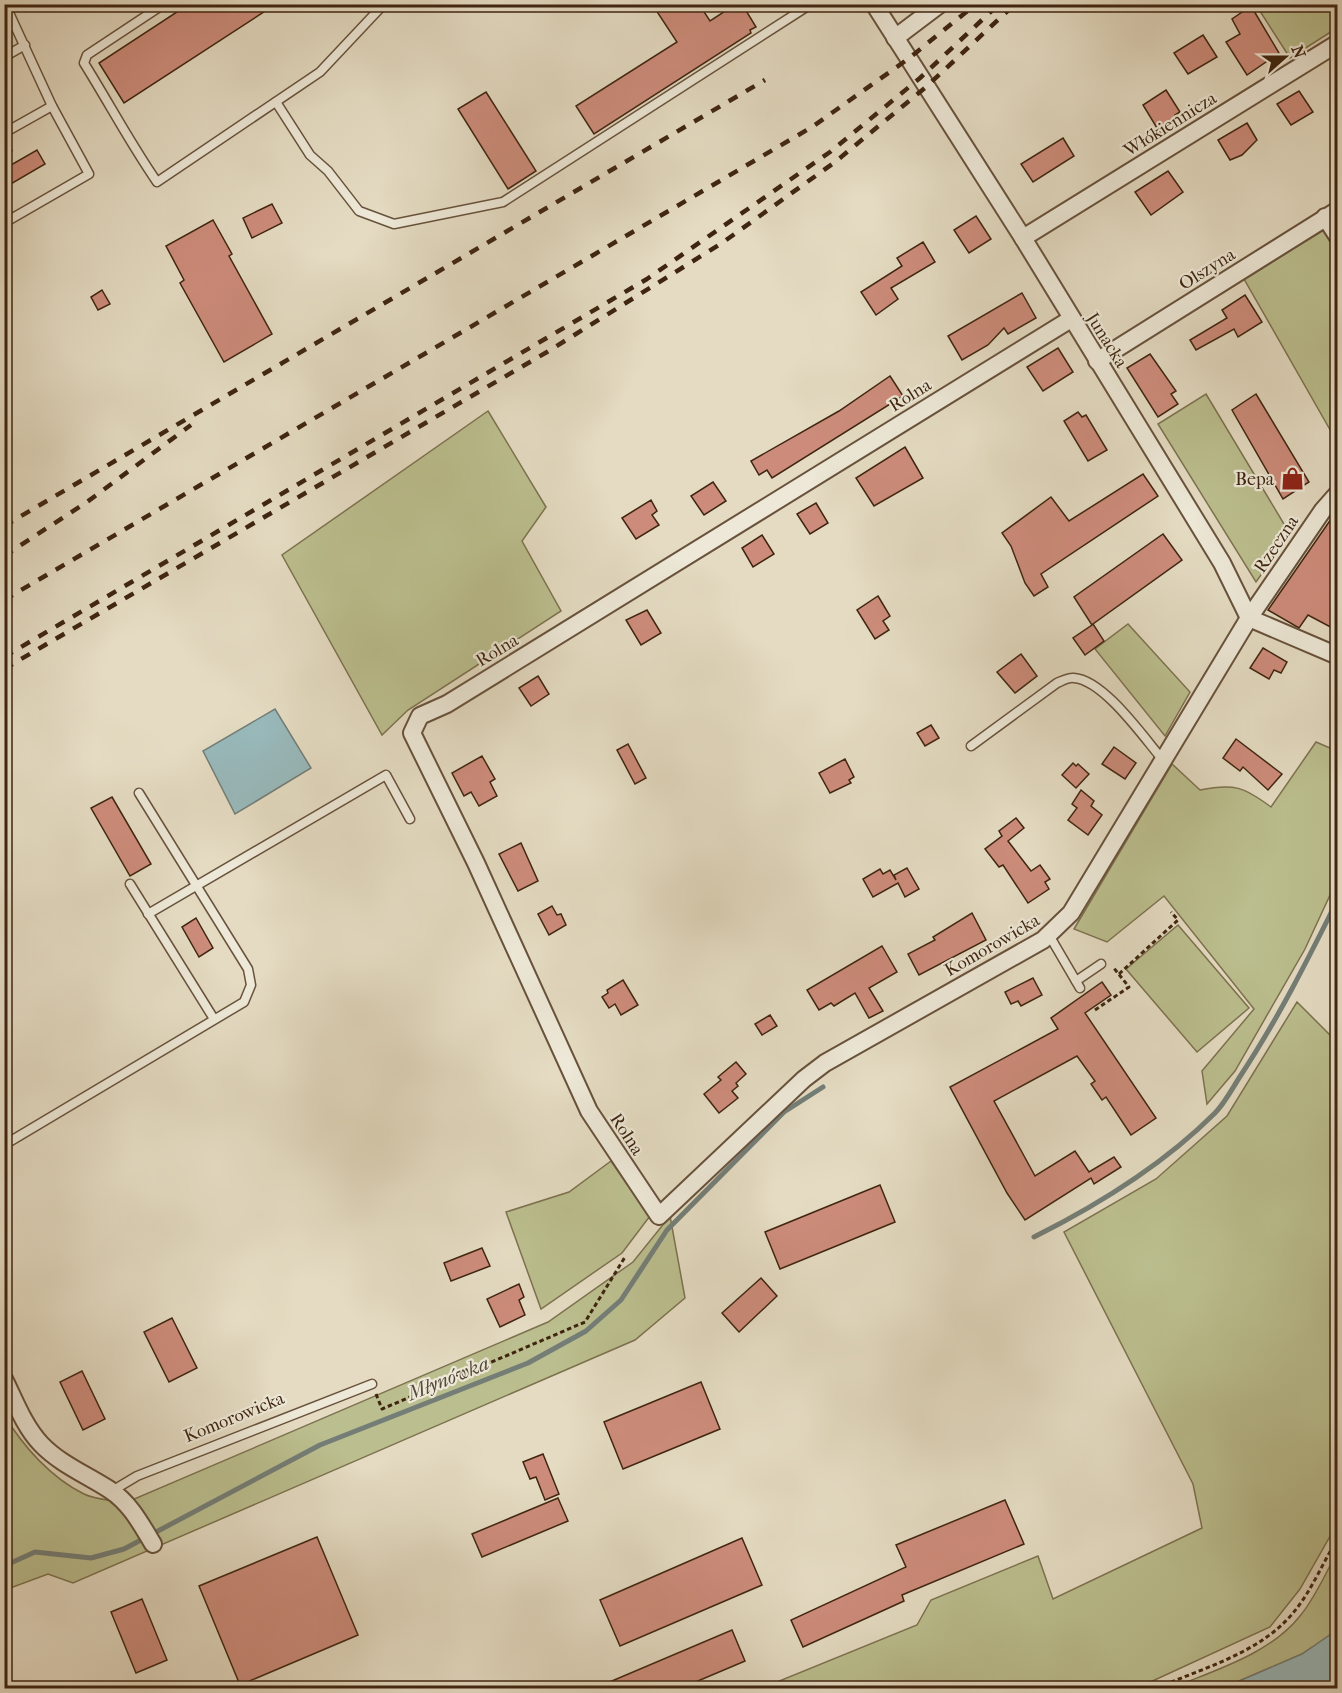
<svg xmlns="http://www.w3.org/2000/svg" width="1342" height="1693" viewBox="0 0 1342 1693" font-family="'IM FELL French Canon',serif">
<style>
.green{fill:#bbbe8e;stroke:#7d724f;stroke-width:1.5}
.water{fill:#98b9bb;stroke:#747e77;stroke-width:1.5}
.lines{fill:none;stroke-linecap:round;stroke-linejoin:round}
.stream{stroke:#747e77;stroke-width:5}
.building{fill:#cd8c7b;stroke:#3f2510;stroke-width:1.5}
.service-casing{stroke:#68523c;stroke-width:11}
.minor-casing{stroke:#68523c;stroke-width:20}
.path{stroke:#3f2510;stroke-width:3;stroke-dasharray:4.5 3;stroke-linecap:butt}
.service{stroke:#ede8d7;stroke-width:8}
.minor{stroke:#ede8d7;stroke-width:16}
.rail{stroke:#3f2510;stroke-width:4.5;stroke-dasharray:10 10;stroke-linecap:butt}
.labels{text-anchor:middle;stroke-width:4.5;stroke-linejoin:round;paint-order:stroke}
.street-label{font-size:18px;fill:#3f2510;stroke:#ede8d7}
.poi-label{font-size:18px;fill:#3f2510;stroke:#ede8d7;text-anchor:end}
.water-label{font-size:20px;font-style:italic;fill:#554a3b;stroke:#ede8d7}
</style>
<rect width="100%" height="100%" fill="#e4dbc2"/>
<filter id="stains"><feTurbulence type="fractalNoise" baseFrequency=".00333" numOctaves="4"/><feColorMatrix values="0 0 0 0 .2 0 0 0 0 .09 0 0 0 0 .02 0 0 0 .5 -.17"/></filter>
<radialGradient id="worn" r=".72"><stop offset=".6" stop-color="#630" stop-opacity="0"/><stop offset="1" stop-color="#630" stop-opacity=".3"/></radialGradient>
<g class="green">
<path d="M1256 5H1337V28L1290 58Z"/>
<path d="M1324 230 1337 251V442L1244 279Z"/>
<path d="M1206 394 1290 534 1256 582 1158 424Z"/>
<path d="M488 411 546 507 522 541 561 611 408 710 382 735 282 555Z"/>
<path d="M1128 624 1190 692 1165 736 1095 649Z"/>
<path d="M1316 742 1337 751V880L1305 949 1235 1071 1207 1104 1202 1071 1254 1009 1164 896 1107 942 1074 929 1172 764 1200 790C1234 783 1244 787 1271 807Z"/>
<path d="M1178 925 1249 1008 1197 1052 1126 969Z"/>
<path d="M1297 1002 1338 1043 1337 1524 1300 1589 1270 1627 1146 1684 1126 1688H762L917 1625 931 1600 1038 1556 1053 1599 1202 1528 1193 1484 1064 1232 1156 1179 1227 1116Z"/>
<path d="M611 1161 650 1216 622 1253 541 1309 506 1212 569 1192Z"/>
<path d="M670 1216 685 1298 635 1340 73 1583 48 1574 5 1590 4 1415C23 1446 51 1478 84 1494 96 1500 113 1500 125 1503L548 1322 633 1262Z"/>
<path d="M1337 1552 1336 1632 1302 1654 1223 1688H1172C1215 1670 1270 1654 1300 1616 1315 1598 1326 1573 1337 1552Z"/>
</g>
<g class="water">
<path d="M275 709 311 768 235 814 203 751Z"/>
<path d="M1337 1630V1688H1223L1302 1654Z"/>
</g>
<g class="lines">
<g class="stream">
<path d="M1034 1237C1098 1205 1164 1164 1215 1113 1225 1103 1233 1087 1241 1075 1278 1019 1308 959 1338 899"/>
<path d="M4 1566 35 1552 91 1558 124 1549 320 1445 528 1363 586 1331 621 1300 667 1230 784 1112 823 1087"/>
</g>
</g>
<g class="building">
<path d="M189 4H276L124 103 99 63Z"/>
<path d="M652 4H699L710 21 736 4H742L756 27 750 30 751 33 594 134 576 106 677 42Z"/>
<path d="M1251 6 1279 53 1247 75 1226 42 1240 34 1232 19Z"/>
<path d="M1203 35 1217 57 1188 74 1174 53Z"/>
<path d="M1166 90 1180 112 1175 115 1179 121 1160 133 1143 105Z"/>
<path d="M1299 91 1313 112 1291 125 1277 104Z"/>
<path d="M486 92 536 171 508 189 458 109Z"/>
<path d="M1247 123 1257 140 1242 155 1230 160 1218 140Z"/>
<path d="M1063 138 1074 156 1033 182 1021 164Z"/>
<path d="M37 150 45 164 4 188V169Z"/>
<path d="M1168 171 1183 192 1151 215 1135 192Z"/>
<path d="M272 204 282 223 252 238 243 218Z"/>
<path d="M976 216 991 239 969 253 954 230Z"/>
<path d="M213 220 232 254 229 256 272 334 224 362 180 283 184 280 166 246Z"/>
<path d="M923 242 935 262 891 288 898 299 876 315 861 292 902 266 897 258Z"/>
<path d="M102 290 110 304 98 310 91 297Z"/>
<path d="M1022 293 1036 318 1008 334 1004 328 988 345 962 360 948 336Z"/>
<path d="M1245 295 1262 322 1238 337 1234 329 1196 350 1190 340 1227 318 1222 310Z"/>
<path d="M1058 348 1073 372 1043 391 1027 367Z"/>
<path d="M1150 354 1176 391 1171 394 1178 404 1158 417 1127 368Z"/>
<path d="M890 376 903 396 772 478 767 470 759 475 751 461 839 411Z"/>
<path d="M1256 394 1309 482 1283 499 1232 410Z"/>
<path d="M1078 412 1082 417 1086 415 1107 450 1088 461 1064 421Z"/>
<path d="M905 447 923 478 874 506 856 478Z"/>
<path d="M1143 474 1158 496 1041 574 1048 587 1034 596 1025 583 1011 546 1002 533 1051 497 1069 521Z"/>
<path d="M713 482 726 501 704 515 691 496Z"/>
<path d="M651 500 657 511 652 515 659 525 636 539 622 518Z"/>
<path d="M816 503 828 523 810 534 797 514Z"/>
<path d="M1338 509V631L1308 615 1299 628 1268 610Z"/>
<path d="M1163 534 1182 560 1093 624 1104 641 1085 655 1073 638 1092 625 1074 597Z"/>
<path d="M762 535 774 554 753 567 742 548Z"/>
<path d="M878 596 890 616 883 621 889 630 875 639 857 610Z"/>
<path d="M647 610 661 633 641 645 626 620Z"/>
<path d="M1263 648 1287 662 1281 673 1274 670 1269 679 1250 668Z"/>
<path d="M1021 654 1037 676 1015 693 997 672Z"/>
<path d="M538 676 549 694 531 706 519 688Z"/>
<path d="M931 725 939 738 925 746 917 733Z"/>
<path d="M1236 739 1282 774 1268 790 1243 767 1240 771 1223 758Z"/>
<path d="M628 744 646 778 635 784 617 750Z"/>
<path d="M1114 747 1136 763 1125 779 1102 764Z"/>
<path d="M482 756 495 779 490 782 497 796 479 806 471 792 464 796 452 773Z"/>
<path d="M845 759 854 777 849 780 851 783 830 793 819 773Z"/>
<path d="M1073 763 1076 766 1078 764 1089 774 1076 788 1062 775Z"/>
<path d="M1081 790 1094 801 1091 806 1102 815 1088 835 1068 820 1077 808 1072 804Z"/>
<path d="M112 797 151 864 130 876 91 808Z"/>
<path d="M1016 818 1024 828 1008 841 1031 871 1040 865 1050 879 1045 882 1049 889 1028 903 1003 865 999 867 985 849 1002 836 999 831Z"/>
<path d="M521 843 538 881 518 891 499 854Z"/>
<path d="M907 868 919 889 905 897 898 883 873 897 863 879 880 869 883 874 890 870 896 880 894 875Z"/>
<path d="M552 906 557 915 561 914 566 925 549 935 538 914Z"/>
<path d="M972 913 986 940 919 975 908 954 935 940 933 937Z"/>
<path d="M196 918 213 948 199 957 182 927Z"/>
<path d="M882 946 897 972 869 988 883 1011 869 1018 855 993 834 1006 831 1003 819 1010 807 990Z"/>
<path d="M1033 978 1042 995 1021 1006 1018 1001 1011 1004 1005 992Z"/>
<path d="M623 980 638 1005 621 1015 615 1004 609 1008 602 997 608 993 607 990Z"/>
<path d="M1102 982 1111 995 1085 1013 1156 1118 1131 1135 1106 1097 1102 1100 1091 1084 1095 1081 1077 1056 994 1101 1035 1176 1075 1151 1089 1172 1114 1157 1121 1167 1094 1184 1091 1178 1025 1220 1007 1193 950 1087 1058 1029 1051 1018Z"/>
<path d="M770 1015 777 1026 762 1035 755 1024Z"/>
<path d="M736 1062 746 1074 736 1083 738 1086 732 1091 738 1098 719 1113 704 1094 721 1080 718 1077Z"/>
<path d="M880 1185 895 1222 780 1269 765 1232Z"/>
<path d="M482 1248 490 1266 451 1281 444 1263Z"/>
<path d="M761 1278 777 1296 739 1332 722 1313Z"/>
<path d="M519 1284 524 1297 519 1300 525 1315 500 1327 487 1299Z"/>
<path d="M172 1318 197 1368 169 1382 144 1332Z"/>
<path d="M82 1371 105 1419 83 1430 60 1382Z"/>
<path d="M701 1382 720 1429 623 1469 604 1422Z"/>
<path d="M543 1454 559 1494 545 1500 536 1477 530 1479 523 1462Z"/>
<path d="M558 1498 568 1521 482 1557 472 1534Z"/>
<path d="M1005 1500 1024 1544 902 1595 904 1601 803 1647 791 1620 906 1567 896 1545Z"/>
<path d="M317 1537 358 1635 240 1685 199 1586Z"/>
<path d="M742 1538 762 1585 620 1646 600 1600Z"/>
<path d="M142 1599 167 1660 136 1673 111 1612Z"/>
<path d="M732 1630 745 1661 679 1689H593Z"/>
</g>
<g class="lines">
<defs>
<g id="service">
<path d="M164 4 87 55 84 63C109 103 130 143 157 182L320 72 384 4"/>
<path d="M4 57 25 45"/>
<path d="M276 102 310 155 328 171 359 211 394 224 503 202 811 4"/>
<path d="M4 133 52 106"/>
<path d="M4 223 89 174 52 106 5 4"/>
<path d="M971 746 1057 683C1062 681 1069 677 1074 678 1104 680 1144 738 1163 760"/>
<path d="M130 884 214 1019"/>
<path d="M148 914 386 775 410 819"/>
<path d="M1049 935 1080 988"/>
<path d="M1076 981 1101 964"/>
<path d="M4 1145 244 1002 251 985 248 969 139 793"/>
<path d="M112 1491 137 1476 372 1384"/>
</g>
<g id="minor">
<path d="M874 4 1023 238 1222 563 1249 618 1338 656"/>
<path d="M895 38 940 4"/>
<path d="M1325 217 1338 237"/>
<path d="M1023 238 1338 43"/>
<path d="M1071 319 447 704 420 716 412 733 476 863 589 1111 659 1216 804 1079 825 1063 1043 940 1071 913 1249 618 1323 510 1338 493"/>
<path d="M1097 361 1338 210"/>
<path d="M4 1379C15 1401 24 1426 41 1444 60 1464 87 1475 110 1490 130 1503 141 1524 153 1544"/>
</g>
</defs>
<use href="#service" class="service-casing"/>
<use href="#minor" class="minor-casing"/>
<g class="path">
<path d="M1119 974 1178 920 1171 912"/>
<path d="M1095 1010 1129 987 1113 967"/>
<path d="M376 1394 382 1409 585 1322 625 1257"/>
<path d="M1157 1688C1203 1668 1260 1653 1293 1613 1311 1592 1323 1562 1338 1538"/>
</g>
<use href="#service" class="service"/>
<use href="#minor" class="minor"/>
<g class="rail">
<path d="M4 154 12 149"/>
<path d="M4 526 765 80"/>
<path d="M4 556 87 502 191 425"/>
<path d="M4 600 812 127 908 59 976 4"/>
<path d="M4 657 647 279 830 152 920 78 999 4"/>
<path d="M4 669 547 352 722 243 835 162 926 87 1015 4"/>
</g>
</g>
<defs>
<symbol id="shop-bare" viewBox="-9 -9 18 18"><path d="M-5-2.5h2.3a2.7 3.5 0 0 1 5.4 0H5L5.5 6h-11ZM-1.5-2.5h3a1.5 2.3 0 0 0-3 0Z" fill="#8f2418" stroke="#ede8d7" stroke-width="2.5" paint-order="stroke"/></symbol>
</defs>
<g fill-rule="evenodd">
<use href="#shop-bare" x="1276" y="462" width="33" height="33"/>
</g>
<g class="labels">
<g class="street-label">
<text transform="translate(1170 124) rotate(-32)" y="6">Włókiennicza</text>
<text transform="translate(1207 269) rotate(-32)" y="6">Olszyna</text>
<text transform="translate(1107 340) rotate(58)" y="6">Junacka</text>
<text transform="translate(910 395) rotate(-32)" y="6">Rolna</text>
<text transform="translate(1276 544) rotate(-56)" y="6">Rzeczna</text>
<text transform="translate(497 650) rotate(-31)" y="6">Rolna</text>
<text transform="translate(992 945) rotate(-30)" y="6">Komorowicka</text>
<text transform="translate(627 1134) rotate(57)" y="6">Rolna</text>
<text transform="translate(234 1417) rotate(-22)" y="6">Komorowicka</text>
</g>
<g class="poi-label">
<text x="1274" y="485">Bepa</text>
</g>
<g class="water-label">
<text transform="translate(448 1378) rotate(-22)" y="7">Młynówka</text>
</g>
</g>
<rect width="1342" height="1693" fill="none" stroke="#e4dbc2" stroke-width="24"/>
<rect x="6" y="6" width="1330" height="1681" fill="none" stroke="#3f2510" stroke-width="3"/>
<rect x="12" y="12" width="1318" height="1669" fill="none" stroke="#3f2510" stroke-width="1.5"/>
<g transform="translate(1285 57) rotate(69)" stroke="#ede8d7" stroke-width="4.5" paint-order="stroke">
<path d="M0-4.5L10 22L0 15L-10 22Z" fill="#3f2510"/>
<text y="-9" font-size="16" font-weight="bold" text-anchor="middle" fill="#3f2510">N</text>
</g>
<rect width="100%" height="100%" filter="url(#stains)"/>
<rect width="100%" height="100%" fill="url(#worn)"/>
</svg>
